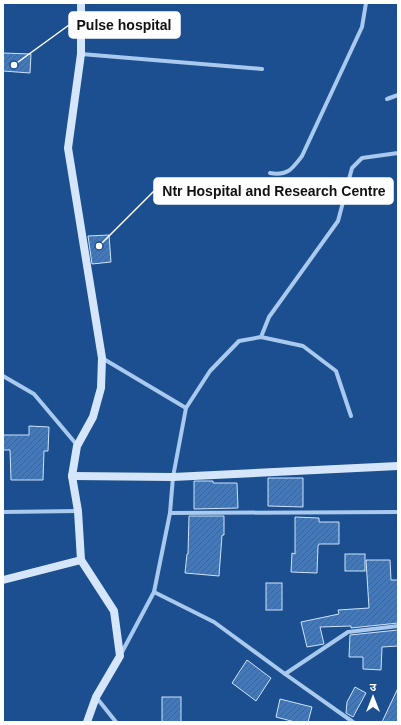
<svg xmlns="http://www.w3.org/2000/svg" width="401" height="725" viewBox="0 0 401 725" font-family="Helvetica,'Noto Sans Devanagari',sans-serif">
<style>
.building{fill:url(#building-hatch);stroke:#cfe3fa}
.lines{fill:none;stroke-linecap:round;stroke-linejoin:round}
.street{stroke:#a9c9ee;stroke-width:4}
.secondary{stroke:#d6e6fa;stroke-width:8}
.leader{fill:none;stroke:#fff;stroke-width:1.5}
.callout-dot{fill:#fff;stroke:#1b4f8f;stroke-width:1.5}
.callout{fill:#fff;stroke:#fff;stroke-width:1.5}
.callout-label{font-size:14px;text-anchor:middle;font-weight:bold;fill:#111}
</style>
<defs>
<pattern id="building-hatch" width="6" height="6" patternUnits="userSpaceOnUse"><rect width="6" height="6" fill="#4478b7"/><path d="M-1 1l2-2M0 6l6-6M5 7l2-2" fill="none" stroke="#486282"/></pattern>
</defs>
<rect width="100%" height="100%" fill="#1b4f8f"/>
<g class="building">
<path d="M3 53 31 54 30 73 3 71Z"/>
<path d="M109 235 111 262 92 264 88 236Z"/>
<path d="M29 426 49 427 48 451H44L43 480H11L10 450H3V435H29Z"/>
<path d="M268 478H303V507L268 506Z"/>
<path d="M194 481H213V483H237L238 508 194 509Z"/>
<path d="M189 516H224V535H222L219 576 185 573 187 554H188Z"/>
<path d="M295 517 319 518V522H339V544H319L318 546 317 573 291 572 292 553 295 554Z"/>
<rect x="345" y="554" width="20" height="17"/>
<path d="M366 560H390L391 580H398V623L351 628V626L320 627 324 644 307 647 301 622 339 614 338 610 369 608Z"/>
<rect x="266" y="583" width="16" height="27"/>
<path d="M398 630V646L382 647 381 670 363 669V657H349L350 635Z"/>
<path d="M247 660 271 678 256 701 232 683Z"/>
<path d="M355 687 366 693 353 717 346 713 347 702Z"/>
<path d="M398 688V722H382Z"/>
<rect x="162" y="697" width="19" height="25"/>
<path d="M280 699 312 707 308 722H295L276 717Z"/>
</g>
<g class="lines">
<g class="street">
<path d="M81 54 262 69"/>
<path d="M387 99 398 95"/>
<path d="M270 173C288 176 292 169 302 156L362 27 366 3"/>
<path d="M261 337 269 317 338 221 352 168 362 158 398 153"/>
<path d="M102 358 186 408"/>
<path d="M3 376 34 394 77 445"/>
<path d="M3 512 78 511"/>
<path d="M170 513 398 512"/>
<path d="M154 592 214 622 285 674 353 722"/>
<path d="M121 654 154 592 170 513 173 477 186 408 210 371 239 341 261 337 303 346 336 371 351 416"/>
<path d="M285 674 348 632 398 626"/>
<path d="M96 697 116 722"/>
</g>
<g class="secondary">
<path d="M81 3V54L68 148 102 358 101 388 93 417 77 446 72 476 78 511 81 560 114 611 120 656 96 697 87 722"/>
<path d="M72 476 173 477 398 466"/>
<path d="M3 580 81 560"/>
</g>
</g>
<path class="leader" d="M14 65L69 25M99 246L154 191"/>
<g class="callout-dot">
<circle cx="14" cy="65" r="4"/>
<circle cx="99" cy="246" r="4"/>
</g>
<g class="callout">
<rect x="69" y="12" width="111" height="26" rx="4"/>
<rect x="154" y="178" width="239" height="26" rx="4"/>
</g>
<g class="callout-label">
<text x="124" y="30">Pulse hospital</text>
<text x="274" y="196">Ntr Hospital and Research Centre</text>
</g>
<rect width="401" height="725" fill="none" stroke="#ffffff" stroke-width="8"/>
<g transform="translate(373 697)" stroke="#1b4f8f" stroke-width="3" paint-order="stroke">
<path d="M0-3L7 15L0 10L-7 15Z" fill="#ffffff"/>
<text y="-6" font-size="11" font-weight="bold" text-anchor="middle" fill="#ffffff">उ</text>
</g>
</svg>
